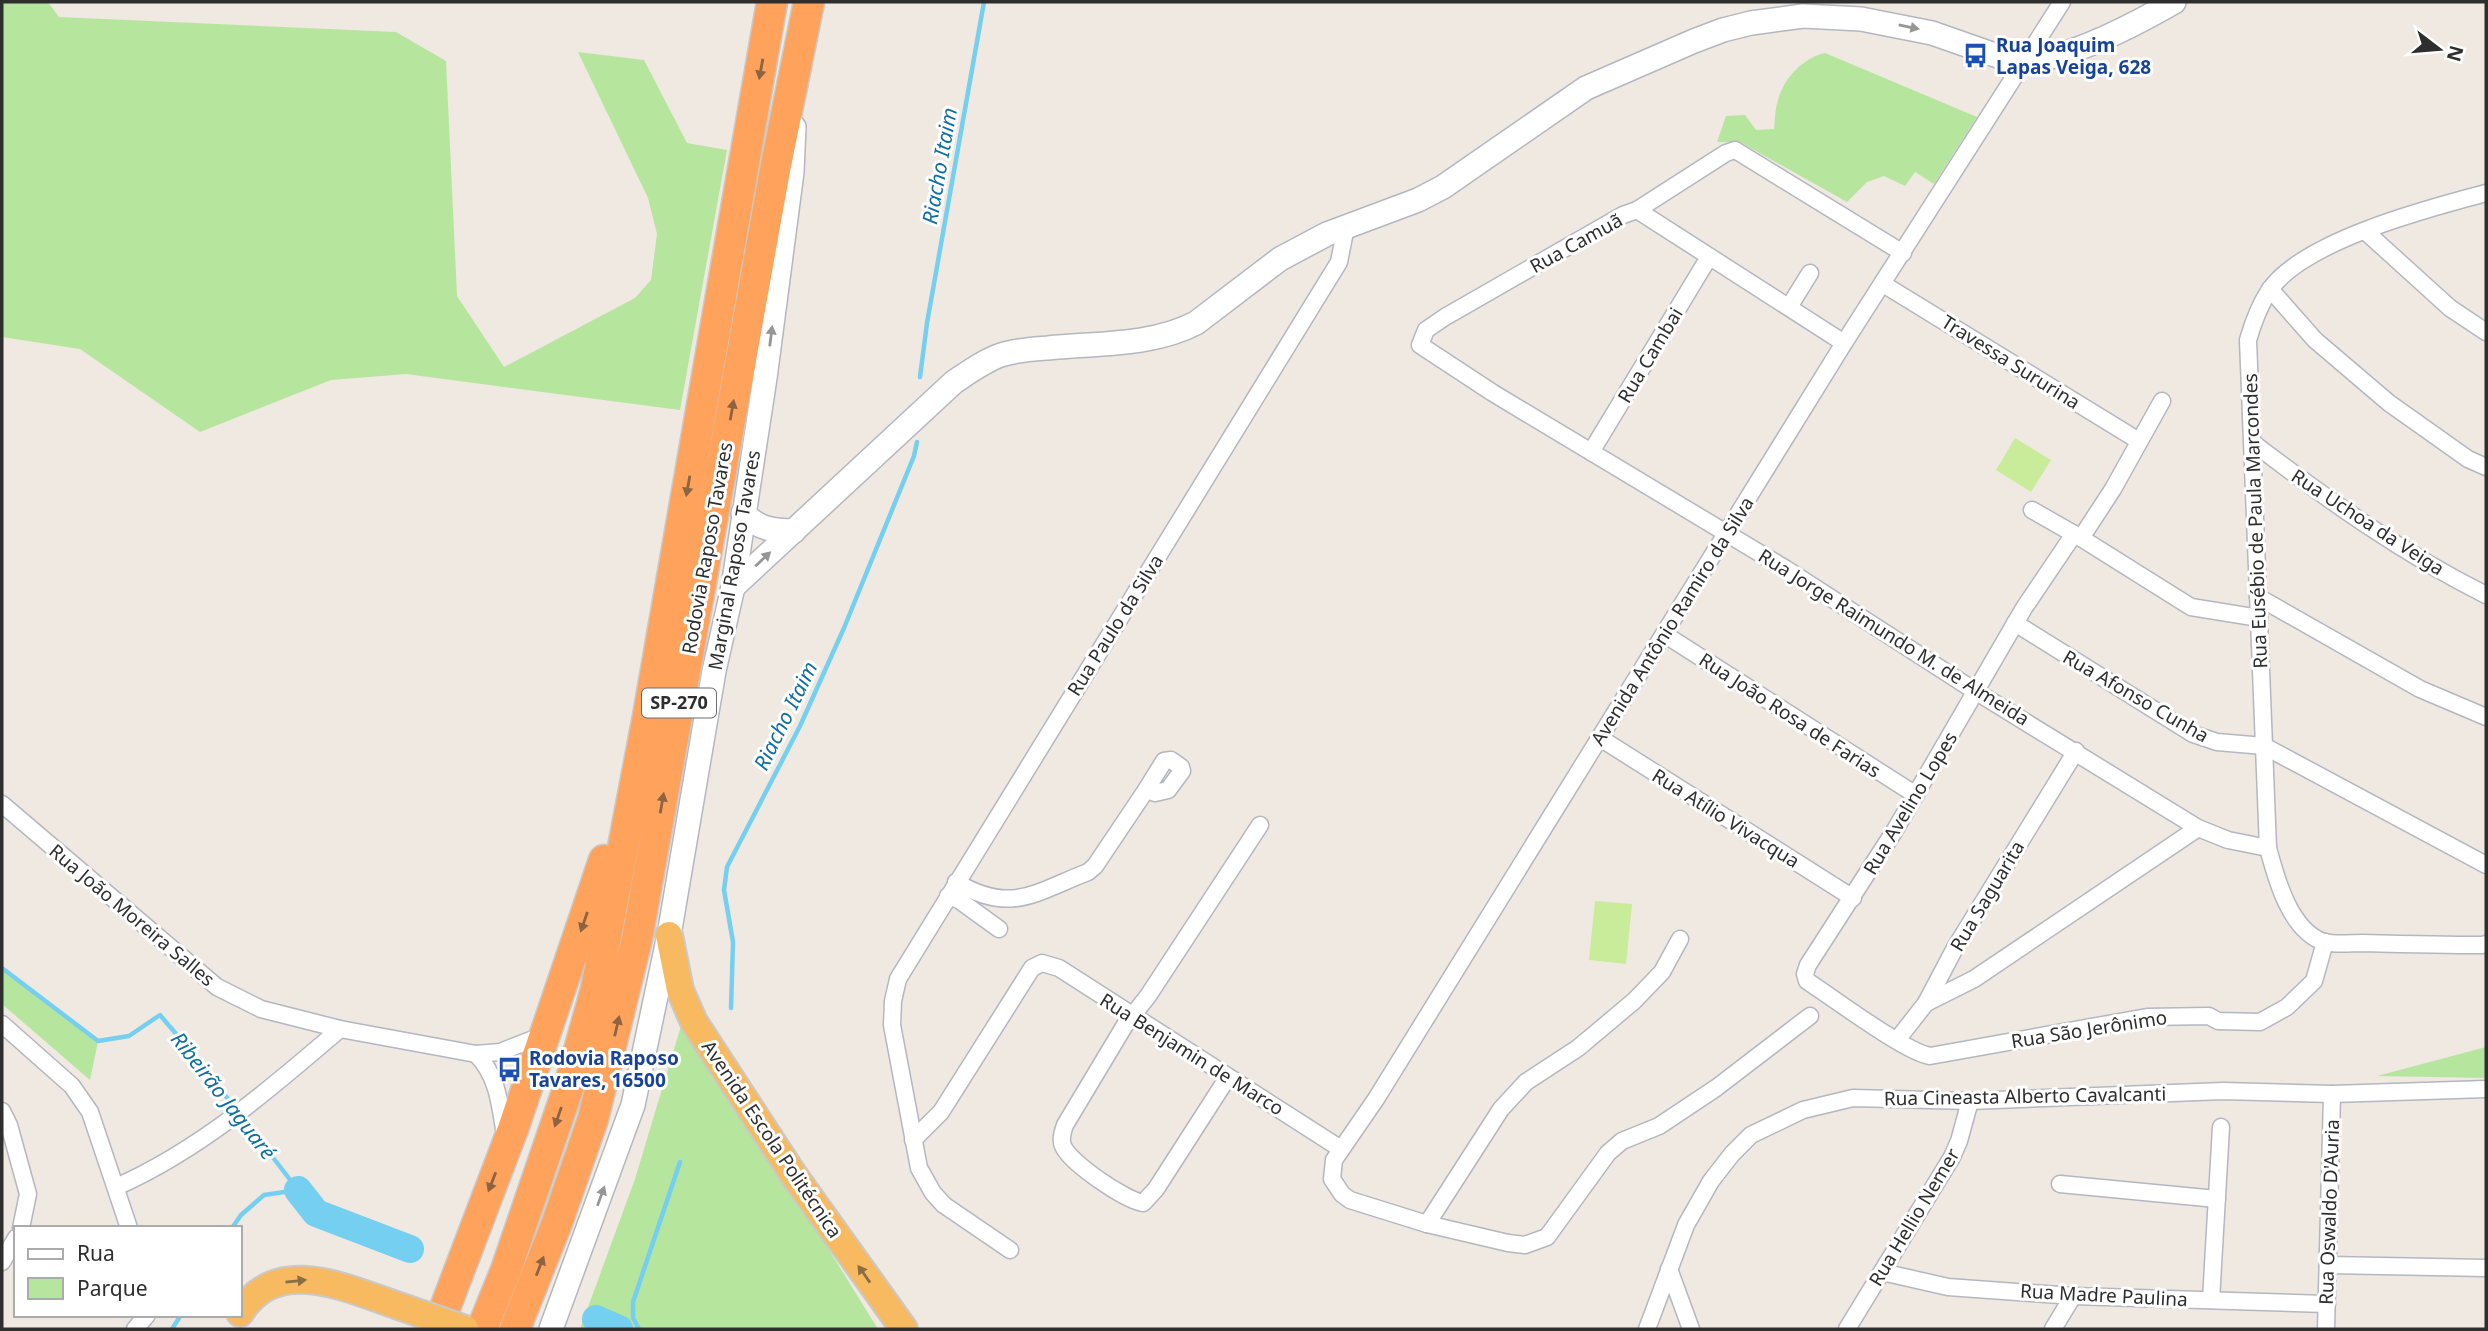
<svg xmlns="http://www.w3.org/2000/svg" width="2488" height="1331" viewBox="0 0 2488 1331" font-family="'Noto Sans',sans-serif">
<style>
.green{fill:#b6e59e}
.pitch{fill:#c9ec9a}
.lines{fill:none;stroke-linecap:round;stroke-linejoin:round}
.stream{stroke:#75cff0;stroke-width:4.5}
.river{stroke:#75cff0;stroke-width:28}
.minor-casing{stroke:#b4b7c1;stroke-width:19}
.secondary-casing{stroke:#b4b7c1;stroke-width:26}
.trunk-casing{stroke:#c9c9c9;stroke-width:30}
.motorway-casing{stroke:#c9c9c9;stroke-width:33}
.minor{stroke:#fff;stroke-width:16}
.secondary{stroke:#fff;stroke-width:23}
.trunk{stroke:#f8ba60;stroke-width:26}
.motorway{stroke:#ffa35c;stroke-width:30}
.trunk-bridge-casing{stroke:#c9c9c9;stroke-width:30;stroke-linecap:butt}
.trunk-bridge{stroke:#f8ba60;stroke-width:26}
.oneway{fill:#969696}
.oneway2{fill:#8c6343}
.oneway3{fill:#896d44}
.labels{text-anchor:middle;stroke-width:6;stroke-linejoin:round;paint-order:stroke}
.shield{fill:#fff;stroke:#6d6d6d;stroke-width:2}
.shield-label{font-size:18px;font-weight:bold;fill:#2e2e2e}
.transit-label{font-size:19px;font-weight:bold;fill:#164399;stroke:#fff;text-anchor:start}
.street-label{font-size:19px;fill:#2e2e2e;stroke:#fff}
.water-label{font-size:21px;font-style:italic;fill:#0d6fa3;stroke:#fff}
</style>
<rect width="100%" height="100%" fill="#efe9e1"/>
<g class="green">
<path d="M2 2H48L59 17 396 32 446 61 457 296 504 367 635 298 651 280 657 234 648 198 578 52 644 60 687 143 727 150 680 410 406 374 331 380 200 432 80 349 2 337Z"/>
<path d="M1825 53 1977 117 1934 184 1915 172 1905 186 1884 176 1867 182 1847 202 1740 142H1717L1726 116 1745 115 1756 130 1774 129C1775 120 1775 109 1778 100 1784 78 1803 58 1825 53Z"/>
<path d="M2 968 98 1041 90 1080 2 1004Z"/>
<path d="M684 1016 878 1329H580L635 1179Z"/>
<path d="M2486 1047V1078L2377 1076Z"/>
</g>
<g class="pitch">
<path d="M2015 438 2051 460 2031 492 1996 470Z"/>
<path d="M1595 901 1632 904 1626 964 1589 960Z"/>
</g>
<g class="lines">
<g class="stream">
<path d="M920 377 927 323 984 2"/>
<path d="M2 968 98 1041 129 1036 160 1015 194 1055 298 1190 264 1195 241 1215 232 1228"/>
<path d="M731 1008 733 942 724 890 727 867 800 726 844 628 914 456 917 442"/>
<path d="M172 1329 181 1315"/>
<path d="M639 1329 633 1318V1302L680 1162"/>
</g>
<g class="river">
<path d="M298 1190 316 1213 410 1249"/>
<path d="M596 1319 619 1329"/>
</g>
<defs>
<g id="minor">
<path d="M2486 193C2429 208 2302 241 2269 291 2259 306 2253 323 2248 340L2268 848C2276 878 2290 931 2324 942 2335 945 2351 943 2362 943 2402 944 2442 945 2482 945L2486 944"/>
<path d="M1637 210 1726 153 1735 150 1903 253"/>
<path d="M2365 231 2450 308 2486 332"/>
<path d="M1883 284 2139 441"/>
<path d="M2270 289 2315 340 2389 403 2468 459 2486 467"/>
<path d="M1789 307 1810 273"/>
<path d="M1844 343 1637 210 1623 215 1445 317 1426 330 1420 345 1493 393 1786 569 1975 691 2198 828 2228 840 2268 848"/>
<path d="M2253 443C2328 500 2402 553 2486 595"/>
<path d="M1591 452 1709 257"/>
<path d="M2032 510 2081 538 2191 607 2259 618"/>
<path d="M2074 534 2024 608 1895 830 1808 965 1805 974 1807 981C1832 997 1905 1052 1930 1056L2147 1017 2209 1016 2218 1021 2260 1022 2287 1007 2314 981 2325 942"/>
<path d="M2081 538 2113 489 2162 401"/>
<path d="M2258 597 2420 689 2486 717"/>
<path d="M2015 623 2193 734 2217 742 2264 746 2486 865"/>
<path d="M1664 634 1916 795"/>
<path d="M1600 738 1853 898"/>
<path d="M2 804 217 987 261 1009 340 1029 476 1054 500 1052 546 1034"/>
<path d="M956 882C1011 915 1036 892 1088 872L1095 866 1146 790 1155 793 1168 790 1182 771 1181 767 1171 760 1164 761 1146 790"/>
<path d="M948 896 959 900 999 929"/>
<path d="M1926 1003 1974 979 2198 828"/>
<path d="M1810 1016 1716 1088 1659 1126 1622 1141 1608 1153 1547 1237 1525 1245 1508 1243 1427 1224 1350 1200 1342 1194 1332 1179 1334 1160 1376 1099 1844 343 2062 2"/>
<path d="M2 1024 72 1086 90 1112 129 1228"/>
<path d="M1897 1040 1926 1003 1955 948 2076 751"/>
<path d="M476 1054C498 1076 500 1105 505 1135"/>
<path d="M1228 1077 1156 1189 1143 1203C1125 1200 1070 1163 1063 1146 1060 1139 1063 1131 1065 1125L1125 1025 1148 996 1260 825"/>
<path d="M2 1111 9 1125 28 1194 21 1228"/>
<path d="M913 1140 941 1112 1032 968 1042 963 1059 968 1341 1149"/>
<path d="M2060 1184 2217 1199"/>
<path d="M116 1187C200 1150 270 1089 340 1029"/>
<path d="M1427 1224 1501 1109 1526 1082 1578 1048 1634 1001 1662 972 1680 939"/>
<path d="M1010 1250 944 1205 933 1193 919 1168 892 1025 893 1001 898 979 1339 262 1346 227"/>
<path d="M2 1262 16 1238"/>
<path d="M2329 1265 2486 1268"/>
<path d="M1669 1269 1691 1329"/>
<path d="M1882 1272 1948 1287 2073 1296 2327 1304"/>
<path d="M2211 1300 2221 1127"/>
<path d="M135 1329 147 1315"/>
<path d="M1647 1329 1686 1225 1711 1181 1732 1154 1751 1135 1803 1110 1853 1098 1970 1101 2223 1091 2332 1094 2486 1089"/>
<path d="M1847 1329 1952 1157 1959 1141 1970 1101"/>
<path d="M2053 1329 2073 1296"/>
<path d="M2326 1329 2332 1094"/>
</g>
<g id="secondary">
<path d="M743 513C759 529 773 531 794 531"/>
<path d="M733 587 954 382C969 372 984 361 1001 355 1015 350 1033 349 1048 348 1096 343 1152 346 1196 323L1280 259 1327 234 1418 200 1443 187 1586 88 1694 41 1723 30 1751 23 1803 16 1861 19 1932 33 2012 61C2058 66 2134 25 2174 2"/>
<path d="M551 1329 633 1105 669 935 714 671 733 587 765 378 792 172 794 127"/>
</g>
<g id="trunk">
<path d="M669 935 680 990 694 1022 793 1174 904 1329"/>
<path d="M240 1313C277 1254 345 1288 396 1305"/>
</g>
<g id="motorway">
<path d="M437 1329 513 1129 604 860"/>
<path d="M482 1329 506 1270 570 1083 596 989 648 716 772 2"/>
<path d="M515 1329 557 1223 593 1119 637 939 775 170 809 2"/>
</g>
</defs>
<use href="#minor" class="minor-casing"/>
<use href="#secondary" class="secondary-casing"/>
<use href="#trunk" class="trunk-casing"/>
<use href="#motorway" class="motorway-casing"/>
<use href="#minor" class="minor"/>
<use href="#secondary" class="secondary"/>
<use href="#trunk" class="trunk"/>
<use href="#motorway" class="motorway"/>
<defs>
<path id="trunk-bridge" d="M396 1305 465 1329"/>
</defs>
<use href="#trunk-bridge" class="trunk-bridge-casing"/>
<use href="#trunk-bridge" class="trunk-bridge"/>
</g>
<defs><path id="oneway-solid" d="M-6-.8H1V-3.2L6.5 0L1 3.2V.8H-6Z" transform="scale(1.75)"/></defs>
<g class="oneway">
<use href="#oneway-solid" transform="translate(1909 27) rotate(12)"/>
<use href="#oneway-solid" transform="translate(771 336) rotate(-83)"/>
<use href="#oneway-solid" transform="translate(763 559) rotate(-43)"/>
<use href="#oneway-solid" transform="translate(601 1196) rotate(-70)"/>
</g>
<g class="oneway2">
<use href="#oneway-solid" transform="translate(761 69) rotate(100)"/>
<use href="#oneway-solid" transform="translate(732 410) rotate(-80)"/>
<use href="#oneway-solid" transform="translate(688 486) rotate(100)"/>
<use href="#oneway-solid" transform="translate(662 803) rotate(-80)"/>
<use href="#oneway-solid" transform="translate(584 922) rotate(109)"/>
<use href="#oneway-solid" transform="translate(617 1026) rotate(-77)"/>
<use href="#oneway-solid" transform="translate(558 1117) rotate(109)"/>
<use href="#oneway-solid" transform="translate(492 1182) rotate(111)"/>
<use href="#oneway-solid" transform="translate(540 1266) rotate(-69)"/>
</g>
<g class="oneway3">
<use href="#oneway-solid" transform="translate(864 1274) rotate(-125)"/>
<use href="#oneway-solid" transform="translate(296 1281) rotate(-6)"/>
</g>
<defs>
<symbol id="bus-bare" viewBox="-9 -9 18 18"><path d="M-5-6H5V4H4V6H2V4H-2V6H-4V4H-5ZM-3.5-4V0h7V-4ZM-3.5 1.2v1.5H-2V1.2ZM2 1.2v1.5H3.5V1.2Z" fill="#1a4fb4" stroke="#fff" stroke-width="2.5" paint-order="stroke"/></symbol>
</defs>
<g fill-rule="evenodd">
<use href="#bus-bare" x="1958" y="38" width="35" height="35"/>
<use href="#bus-bare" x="492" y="1052" width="35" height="35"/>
</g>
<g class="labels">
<rect class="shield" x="642" y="688.5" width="74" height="29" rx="5"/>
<g class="shield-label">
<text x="679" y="709">SP-270</text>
</g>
<g class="transit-label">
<text x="1996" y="52">Rua Joaquim<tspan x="1996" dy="22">Lapas Veiga, 628</tspan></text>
<text x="529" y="1065">Rodovia Raposo<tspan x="529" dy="22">Tavares, 16500</tspan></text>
</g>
<g class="street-label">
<text transform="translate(1576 243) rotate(-29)" y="7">Rua Camuã</text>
<text transform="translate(1650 355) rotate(-59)" y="7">Rua Cambai</text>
<text transform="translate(2011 362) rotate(32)" y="7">Travessa Sururina</text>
<text transform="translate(2255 521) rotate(-92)" y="7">Rua Eusébio de Paula Marcondes</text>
<text transform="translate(2368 522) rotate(33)" y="7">Rua Uchoa da Veiga</text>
<text transform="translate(707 548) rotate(-80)" y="7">Rodovia Raposo Tavares</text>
<text transform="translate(734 560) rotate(-80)" y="7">Marginal Raposo Tavares</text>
<text transform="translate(1672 621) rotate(-58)" y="7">Avenida Antônio Ramiro da Silva</text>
<text transform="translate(1115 625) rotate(-58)" y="7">Rua Paulo da Silva</text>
<text transform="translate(1894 637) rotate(32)" y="7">Rua Jorge Raimundo M. de Almeida</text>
<text transform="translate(2136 696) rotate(30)" y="7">Rua Afonso Cunha</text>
<text transform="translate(1790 715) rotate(33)" y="7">Rua João Rosa de Farias</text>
<text transform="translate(1910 803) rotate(-59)" y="7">Rua Avelino Lopes</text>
<text transform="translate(1726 818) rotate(32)" y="7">Rua Atílio Vivacqua</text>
<text transform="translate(1987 896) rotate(-59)" y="7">Rua Saguarita</text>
<text transform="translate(132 915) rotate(40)" y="7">Rua João Moreira Salles</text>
<text transform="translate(2089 1029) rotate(-9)" y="7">Rua São Jerônimo</text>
<text transform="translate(1192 1054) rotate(32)" y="7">Rua Benjamin de Marco</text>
<text transform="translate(2025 1096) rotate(-1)" y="7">Rua Cineasta Alberto Cavalcanti</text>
<text transform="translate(772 1139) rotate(56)" y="7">Avenida Escola Politécnica</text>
<text transform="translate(2329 1212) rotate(-88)" y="7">Rua Oswaldo D'Auria</text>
<text transform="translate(1914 1217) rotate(-59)" y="7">Rua Hellio Nemer</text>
<text transform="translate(2104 1295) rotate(3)" y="7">Rua Madre Paulina</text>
</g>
<g class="water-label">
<text transform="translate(940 166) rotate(-80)" y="7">Riacho Itaim</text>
<text transform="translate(786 716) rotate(-64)" y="7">Riacho Itaim</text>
<text transform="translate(223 1096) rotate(52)" y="7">Ribeirão Jaguaré</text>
</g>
</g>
<rect width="2488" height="1331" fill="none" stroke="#2e2e2e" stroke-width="7"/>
<rect x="14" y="1226" width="228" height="91" fill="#ffffff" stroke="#ababab" stroke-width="2"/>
<rect x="28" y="1249" width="35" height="10" fill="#ffffff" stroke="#ababab" stroke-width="2"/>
<text x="77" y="1261" font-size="21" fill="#2e2e2e">Rua</text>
<rect x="28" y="1278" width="35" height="21" fill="#b6e59e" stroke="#ababab" stroke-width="2"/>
<text x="77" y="1296" font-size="21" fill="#2e2e2e">Parque</text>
<g transform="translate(2439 49) rotate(106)" stroke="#ffffff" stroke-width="5" paint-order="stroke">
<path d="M0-5L12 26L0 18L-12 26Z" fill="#2e2e2e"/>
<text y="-10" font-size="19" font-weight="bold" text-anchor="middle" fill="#2e2e2e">N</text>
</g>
</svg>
